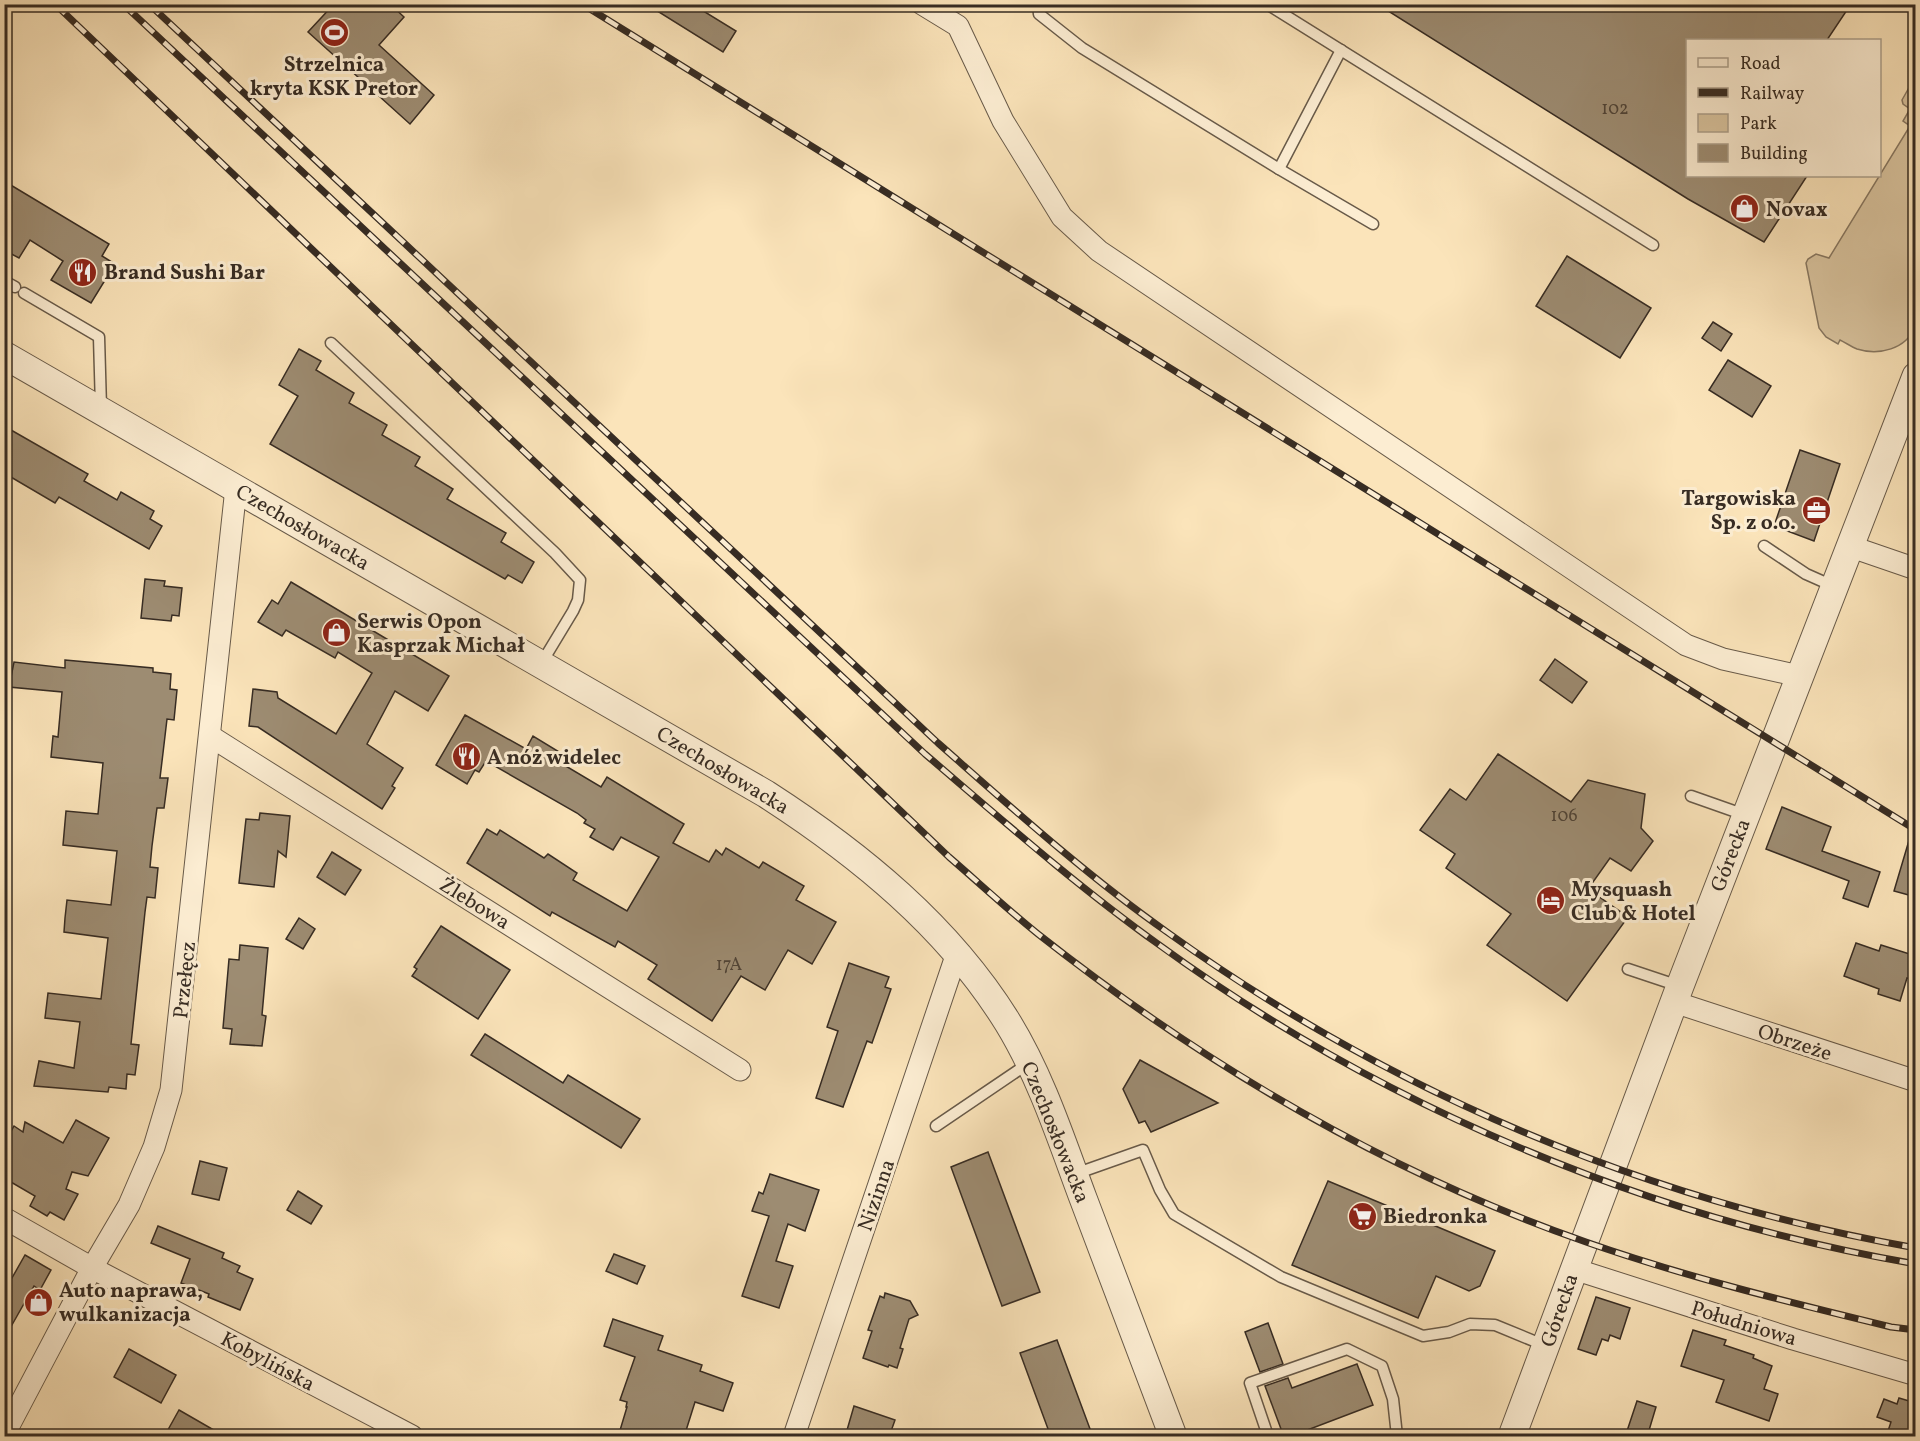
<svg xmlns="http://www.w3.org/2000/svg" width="1920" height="1441" viewBox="0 0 1920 1441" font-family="Vollkorn,serif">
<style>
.green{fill:#dac5a0;stroke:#887862;stroke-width:1.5}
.building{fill:#9d8c72;stroke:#372c23;stroke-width:1.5}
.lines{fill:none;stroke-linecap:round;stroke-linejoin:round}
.service-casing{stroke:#685a49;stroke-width:13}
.minor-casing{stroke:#685a49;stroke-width:23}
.tertiary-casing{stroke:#685a49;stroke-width:29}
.service{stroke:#fcedd2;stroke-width:10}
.minor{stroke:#fcedd2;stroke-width:21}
.tertiary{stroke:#fcedd2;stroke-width:27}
.rail-casing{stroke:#372c23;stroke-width:7}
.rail{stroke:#fcedd2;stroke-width:4.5;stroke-dasharray:14;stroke-linecap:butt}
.labels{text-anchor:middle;stroke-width:6;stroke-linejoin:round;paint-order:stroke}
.number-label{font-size:18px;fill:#504437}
.poi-label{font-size:21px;font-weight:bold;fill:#372c23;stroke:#fcedd2;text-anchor:start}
.street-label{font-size:21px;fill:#372c23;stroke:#fcedd2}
</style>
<rect width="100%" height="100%" fill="#fbe4ba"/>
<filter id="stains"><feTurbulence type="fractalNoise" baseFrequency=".00333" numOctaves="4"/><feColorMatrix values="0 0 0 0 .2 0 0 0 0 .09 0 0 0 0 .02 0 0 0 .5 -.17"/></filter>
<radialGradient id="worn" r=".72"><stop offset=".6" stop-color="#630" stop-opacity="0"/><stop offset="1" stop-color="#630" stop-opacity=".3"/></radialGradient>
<path class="green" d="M1915 77V327C1906 349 1879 356 1857 349 1852 347 1846 343 1840 340L1838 344 1826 337 1819 328 1806 263 1808 259 1816 254 1829 258 1910 126 1903 121 1910 109 1903 104 1902 100Z"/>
<g class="building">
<path d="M334 4H390L404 17 379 45 434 95 410 124 308 32Z"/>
<path d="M646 4H692L736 31 723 52Z"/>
<path d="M1377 4H1851L1827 40H1688V176H1807L1764 242 1688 199Z"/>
<path d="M4 181 109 244 102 256 115 264 91 303 51 280 63 261 30 240 19 258 4 250Z"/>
<path d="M1567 256 1651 308 1620 358 1536 306Z"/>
<path d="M1713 322 1732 334 1721 351 1702 338Z"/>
<path d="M299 349 321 361 316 370 354 393 349 403 387 425 382 435 420 457 415 466 453 489 447 499 506 533 501 542 534 562 522 583 508 575 505 579 270 444 298 396 279 385Z"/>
<path d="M1728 360 1771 386 1752 417 1709 390Z"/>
<path d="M4 426 88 474 84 481 117 500 121 492 154 511 150 519 162 526 149 549 59 497 55 503 4 473Z"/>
<path d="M1800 450 1840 464 1814 541 1774 526Z"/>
<path d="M145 579 165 581 164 586 182 588 179 616 172 615 171 621 141 618Z"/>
<path d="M291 582 449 676 428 711 395 691 367 744 403 768 392 786 395 788 382 809 258 727 249 726 253 689 277 692 278 698 336 734 372 673 338 652 335 658 286 630 282 636 258 622 272 600 278 604Z"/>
<path d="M1555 659 1587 682 1572 703 1540 680Z"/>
<path d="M65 660 153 668V672L171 674 170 689 177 690 174 720 167 719 163 753 160 778H168L164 808H157L152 846 150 867 158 868 155 898 147 897 145 912 131 1044 139 1045 135 1075 127 1074 126 1089 109 1087 108 1092 34 1086 39 1061 74 1068 80 1022 45 1018 48 993 101 999 108 938 64 932 65 918 67 900 111 905 117 851 63 845 66 811 98 814 103 763 51 757 53 736 58 737 62 692 9 687 14 662 65 668Z"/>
<path d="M465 715 526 749 533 736 569 758 564 765 601 787 607 777 664 812 684 824 673 843 709 862 716 850 722 855 726 848 759 868 763 862 804 886 796 900 836 922 812 964 788 950 765 990 741 976 712 1021 648 979 657 965 618 941 615 947 552 912 550 916 467 863 487 829 497 835 500 830 544 858 548 854 577 873 573 880 627 911 659 857 621 837 613 850 590 837 595 829 584 823 586 820 577 813 486 761 479 772 475 770 467 784 436 765Z"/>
<path d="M1498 754 1571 802 1588 780 1645 794 1641 828 1653 841 1631 871 1610 858 1588 889 1628 917 1567 1001 1487 945 1511 914 1446 868 1455 854 1420 830 1450 789 1466 800Z"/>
<path d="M1782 807 1831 827 1822 851 1880 872 1868 907 1843 898 1849 881 1766 849Z"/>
<path d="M260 813 290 816 286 857 278 851 274 887 239 883 246 819 259 820Z"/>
<path d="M1910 837H1916V897L1894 891Z"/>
<path d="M332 852 361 870 345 895 317 877Z"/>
<path d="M299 918 315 929 303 949 286 939Z"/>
<path d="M441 926 510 970 478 1019 412 976 417 969 414 967Z"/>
<path d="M1856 943 1879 951 1881 945 1916 956V981L1907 978 1900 1001 1878 994 1879 989 1844 976Z"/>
<path d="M240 945 268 948 262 1015 266 1016 262 1046 230 1044 232 1029 223 1028 229 959 239 960Z"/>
<path d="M849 963 889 977 885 987 891 989 872 1043 867 1041 843 1107 816 1098 838 1031 827 1027Z"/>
<path d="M485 1034 563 1083 568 1075 640 1119 621 1148 471 1055Z"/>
<path d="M1140 1060 1218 1103 1151 1132 1145 1121 1139 1123 1123 1089Z"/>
<path d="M76 1120 109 1138 88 1176 72 1172 66 1189 78 1194 64 1220 50 1212 47 1216 30 1206 35 1196 4 1178V1144L14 1126 23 1132 25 1122 63 1143Z"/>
<path d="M988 1152 1040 1292 1002 1306 951 1167Z"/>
<path d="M200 1161 227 1168 219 1200 192 1194Z"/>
<path d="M770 1174 819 1190 805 1231 788 1224 776 1261 793 1266 779 1308 742 1296 769 1216 752 1211 759 1192 763 1194Z"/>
<path d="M1328 1181 1495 1251 1480 1286 1469 1291 1436 1276 1418 1318 1292 1265Z"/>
<path d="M298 1191 322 1206 311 1224 287 1210Z"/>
<path d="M158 1226 224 1253 222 1258 240 1266 237 1272 253 1279 240 1310 208 1297 209 1294 181 1283 190 1259 151 1243Z"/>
<path d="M614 1254 645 1266 637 1284 606 1271Z"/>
<path d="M25 1255 51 1270 40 1290 34 1286 4 1339V1292Z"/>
<path d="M885 1293 910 1301 918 1315 909 1319 900 1348 903 1349 897 1368 889 1365 888 1367 863 1358 872 1331 868 1330 880 1296 884 1298Z"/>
<path d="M1596 1297 1630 1308 1620 1339 1610 1335 1608 1341 1602 1339 1596 1355 1578 1349Z"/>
<path d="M613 1319 663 1336 658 1350 702 1365 700 1371 733 1383 723 1411 695 1402 684 1437H618L627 1407H626L627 1402 620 1400 635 1357 604 1346Z"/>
<path d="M1268 1323 1283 1364 1260 1372 1245 1332Z"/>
<path d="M1693 1330 1726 1340 1724 1345 1754 1355 1753 1358 1772 1366 1764 1389 1778 1394 1769 1421 1716 1402 1724 1380 1681 1366Z"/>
<path d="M1057 1340 1093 1437H1051L1020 1353Z"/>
<path d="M129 1349 176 1375 161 1403 114 1377Z"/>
<path d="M1357 1364 1373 1405 1289 1437H1284L1265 1386 1288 1378 1292 1388Z"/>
<path d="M1899 1398 1916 1403V1437H1886L1891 1422 1877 1417 1884 1399 1897 1404Z"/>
<path d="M1637 1401 1656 1407 1647 1437H1625Z"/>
<path d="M854 1406 895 1420 889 1437H845Z"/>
<path d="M179 1410 226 1437H164Z"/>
</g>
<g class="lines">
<defs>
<g id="service">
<path d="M1038 4 1039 14 1082 48 1279 169 1341 50"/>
<path d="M1267 4 1653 245"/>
<path d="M1279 169 1373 224"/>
<path d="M4 281 15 287"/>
<path d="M24 293 99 337 101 408"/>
<path d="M331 343 555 553 580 580 578 600 573 611 541 664"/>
<path d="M1764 546 1806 574 1833 586"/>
<path d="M1691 796 1745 815"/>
<path d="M1628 969 1679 986"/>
<path d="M936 1126 1029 1063"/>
<path d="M1075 1174 1143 1150 1160 1190 1174 1214 1281 1277 1423 1336 1449 1332 1470 1324 1495 1325 1546 1346"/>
<path d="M1268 1436 1250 1383 1347 1349 1382 1366 1393 1399 1397 1436"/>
</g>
<g id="minor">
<path d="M922 4 958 26 1003 121 1062 217 1099 251 1686 645 1723 659 1799 676"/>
<path d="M1849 546 1916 569"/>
<path d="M210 736 740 1070"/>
<path d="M1674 1002 1916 1081"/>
<path d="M4 1218 92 1268 412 1436"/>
<path d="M1574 1269 1793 1339 1916 1375"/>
<path d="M4 1435 92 1268 129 1205 154 1147 171 1090 236 488"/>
<path d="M794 1436 957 953"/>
</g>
<g id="tertiary">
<path d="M4 355 766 794C859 854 949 927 1008 1023 1041 1077 1061 1139 1083 1198 1113 1278 1143 1357 1173 1436"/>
<path d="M1512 1436 1680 986 1916 376"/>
</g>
</defs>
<use href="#service" class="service-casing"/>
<use href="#minor" class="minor-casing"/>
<use href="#tertiary" class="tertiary-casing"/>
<use href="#service" class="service"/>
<use href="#minor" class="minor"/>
<use href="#tertiary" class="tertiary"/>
<defs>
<g id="rail">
<path d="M55 4 949 857C978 882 1007 909 1038 934 1203 1064 1388 1173 1586 1242 1686 1277 1788 1302 1891 1327L1916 1330"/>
<path d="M123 4 925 754C1001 819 1077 886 1158 944 1379 1105 1646 1218 1916 1264"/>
<path d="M149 4 938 743C1012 808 1086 875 1167 932 1388 1091 1647 1201 1916 1248"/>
<path d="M582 4 1916 830"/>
</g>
</defs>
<use href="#rail" class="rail-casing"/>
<use href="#rail" class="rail"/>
</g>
<defs>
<symbol id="stadium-disc" viewBox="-11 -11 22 22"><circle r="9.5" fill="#8f2418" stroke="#fcedd2"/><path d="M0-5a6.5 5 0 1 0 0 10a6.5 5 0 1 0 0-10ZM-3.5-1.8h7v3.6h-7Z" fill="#fff"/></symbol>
<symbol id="shop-disc" viewBox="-11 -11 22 22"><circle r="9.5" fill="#8f2418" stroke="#fcedd2"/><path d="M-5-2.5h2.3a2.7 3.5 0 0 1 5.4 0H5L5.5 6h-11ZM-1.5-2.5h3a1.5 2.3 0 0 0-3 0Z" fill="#fff"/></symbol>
<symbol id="restaurant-disc" viewBox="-11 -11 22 22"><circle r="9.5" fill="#8f2418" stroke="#fcedd2"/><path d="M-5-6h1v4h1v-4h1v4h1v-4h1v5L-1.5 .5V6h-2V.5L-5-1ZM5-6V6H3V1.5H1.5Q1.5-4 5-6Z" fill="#fff"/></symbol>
<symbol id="office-disc" viewBox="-11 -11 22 22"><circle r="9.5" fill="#8f2418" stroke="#fcedd2"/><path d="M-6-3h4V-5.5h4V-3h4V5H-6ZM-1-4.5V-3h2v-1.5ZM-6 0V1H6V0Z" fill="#fff"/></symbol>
<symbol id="hotel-disc" viewBox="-11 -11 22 22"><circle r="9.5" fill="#8f2418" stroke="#fcedd2"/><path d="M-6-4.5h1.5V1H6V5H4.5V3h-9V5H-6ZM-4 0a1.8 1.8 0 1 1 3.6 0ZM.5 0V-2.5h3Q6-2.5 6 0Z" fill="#fff"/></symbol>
<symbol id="supermarket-disc" viewBox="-11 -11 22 22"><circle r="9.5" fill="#8f2418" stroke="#fcedd2"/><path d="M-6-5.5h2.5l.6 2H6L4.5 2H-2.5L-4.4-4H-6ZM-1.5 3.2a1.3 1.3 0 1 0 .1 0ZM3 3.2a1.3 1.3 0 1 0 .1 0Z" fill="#fff"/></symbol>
</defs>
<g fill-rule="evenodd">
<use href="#stadium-disc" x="318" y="16" width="33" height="33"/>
<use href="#shop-disc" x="1728" y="192" width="33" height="33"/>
<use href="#restaurant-disc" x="66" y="256" width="33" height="33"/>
<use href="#office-disc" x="1800" y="494" width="33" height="33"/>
<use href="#shop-disc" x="320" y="616" width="33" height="33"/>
<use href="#restaurant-disc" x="450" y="740" width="33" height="33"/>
<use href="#hotel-disc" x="1534" y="884" width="33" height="33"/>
<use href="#supermarket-disc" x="1346" y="1200" width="33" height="33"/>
<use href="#shop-disc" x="22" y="1286" width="33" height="33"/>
</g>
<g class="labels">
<g class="number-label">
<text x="1615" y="114">102</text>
<text x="1564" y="821">106</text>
<text x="729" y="970">17A</text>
</g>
<g class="poi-label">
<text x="334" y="71" text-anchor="middle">Strzelnica<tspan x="334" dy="24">kryta KSK Pretor</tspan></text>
<text x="1766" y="216">Novax</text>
<text x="104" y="279">Brand Sushi Bar</text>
<text x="1796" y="505" text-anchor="end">Targowiska<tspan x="1796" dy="24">Sp. z o.o.</tspan></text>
<text x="357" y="628">Serwis Opon<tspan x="357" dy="24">Kasprzak Michał</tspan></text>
<text x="487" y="764">A nóż widelec</text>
<text x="1571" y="896">Mysquash<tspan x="1571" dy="24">Club &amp; Hotel</tspan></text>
<text x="1383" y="1223">Biedronka</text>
<text x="59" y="1297">Auto naprawa,<tspan x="59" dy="24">wulkanizacja</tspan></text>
</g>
<g class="street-label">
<text transform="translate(303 527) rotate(30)" y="7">Czechosłowacka</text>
<text transform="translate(723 770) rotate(31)" y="7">Czechosłowacka</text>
<text transform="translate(1730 855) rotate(-69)" y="7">Górecka</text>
<text transform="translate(475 903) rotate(32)" y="7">Żlebowa</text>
<text transform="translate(184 980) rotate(-84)" y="7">Przełęcz</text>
<text transform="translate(1795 1042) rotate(18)" y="7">Obrzeże</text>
<text transform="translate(1056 1132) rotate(68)" y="7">Czechosłowacka</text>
<text transform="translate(876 1195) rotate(-71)" y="7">Nizinna</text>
<text transform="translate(1559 1310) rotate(-71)" y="7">Górecka</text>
<text transform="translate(1744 1323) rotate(17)" y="7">Południowa</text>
<text transform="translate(268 1361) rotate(28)" y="7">Kobylińska</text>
</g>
</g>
<rect width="1920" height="1441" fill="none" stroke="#fbe4ba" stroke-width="24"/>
<rect x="6" y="6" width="1908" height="1429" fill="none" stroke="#372c23" stroke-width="3"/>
<rect x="12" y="12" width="1896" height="1417" fill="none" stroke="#372c23" stroke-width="1.5"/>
<rect x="1686" y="39" width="195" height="138" fill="#fcedd2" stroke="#ada08c" stroke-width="1.5"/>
<rect x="1698" y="58" width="30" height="9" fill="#fcedd2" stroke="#ada08c" stroke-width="1.5"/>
<text x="1740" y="69" font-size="18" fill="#372c23">Road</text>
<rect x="1698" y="88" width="30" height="9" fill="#372c23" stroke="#ada08c" stroke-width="1.5"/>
<text x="1740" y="99" font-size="18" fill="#372c23">Railway</text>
<rect x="1698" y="114" width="30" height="18" fill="#dac5a0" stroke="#ada08c" stroke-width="1.5"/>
<text x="1740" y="129" font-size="18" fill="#372c23">Park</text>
<rect x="1698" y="144" width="30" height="18" fill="#9d8c72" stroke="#ada08c" stroke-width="1.5"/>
<text x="1740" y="159" font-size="18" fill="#372c23">Building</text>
<rect width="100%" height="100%" filter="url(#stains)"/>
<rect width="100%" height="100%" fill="url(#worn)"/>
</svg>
